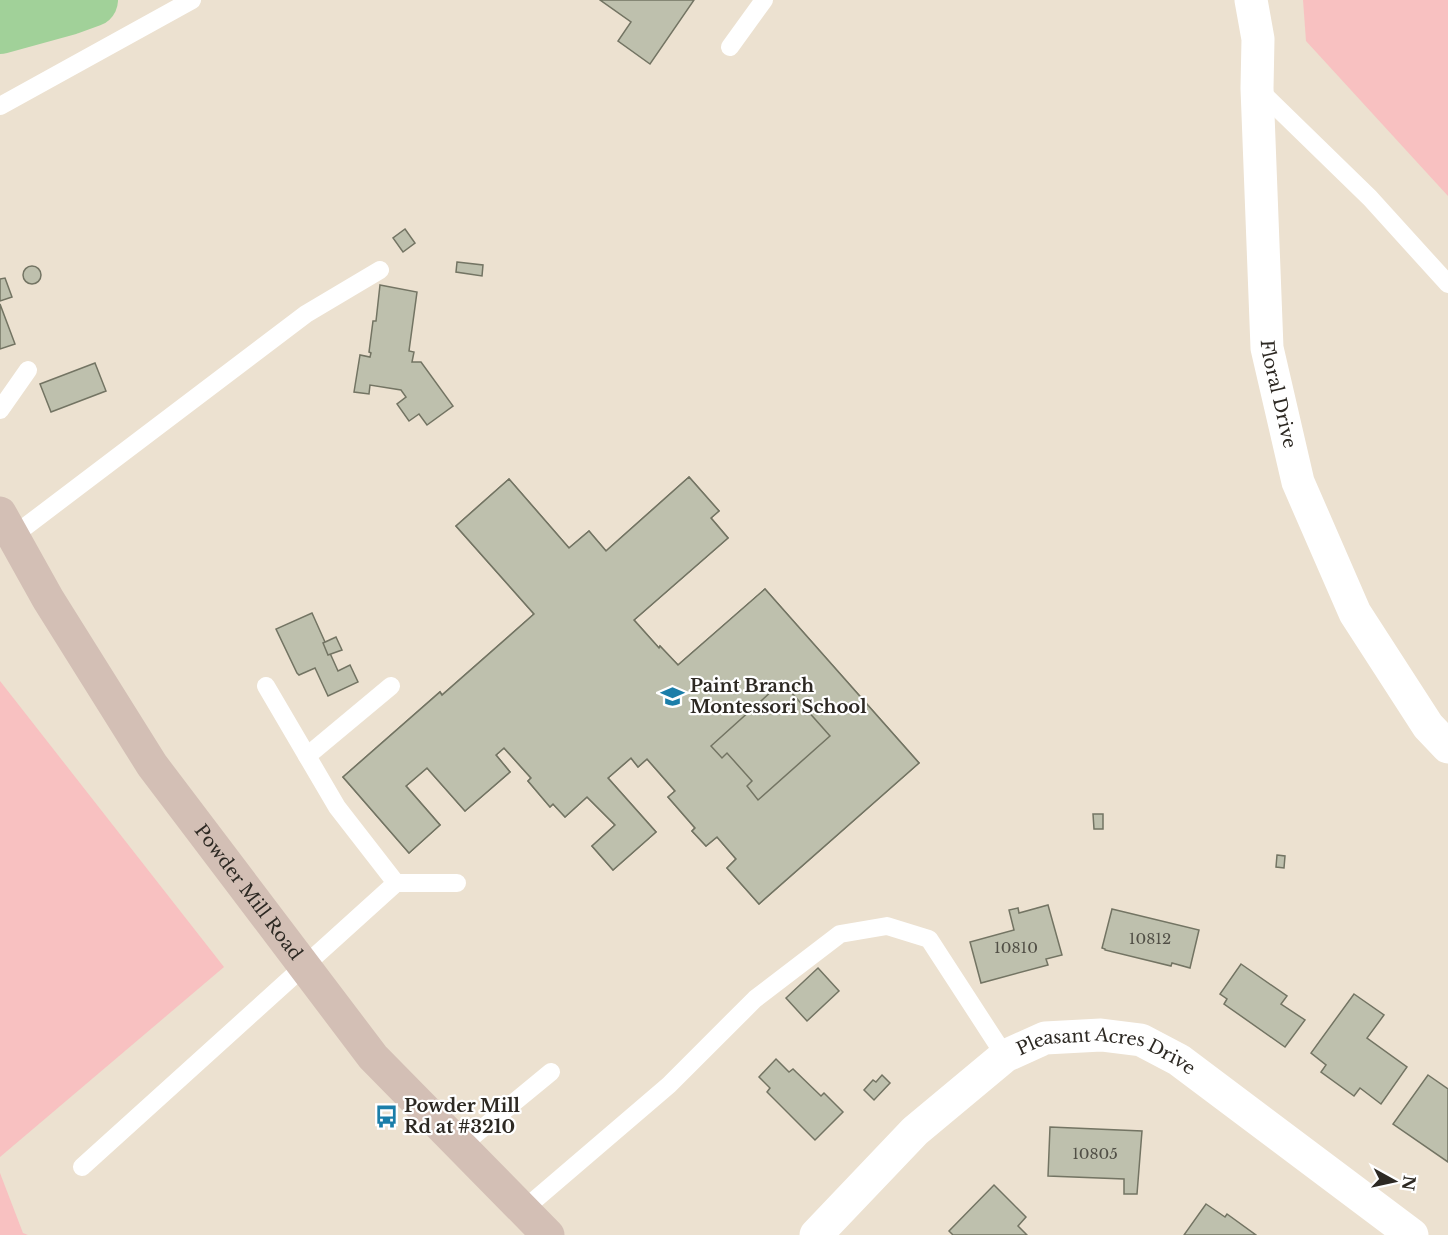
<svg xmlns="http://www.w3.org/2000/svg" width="1448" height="1235" viewBox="0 0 1448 1235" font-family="'Libre Baskerville',serif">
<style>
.green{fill:#f8c1c1}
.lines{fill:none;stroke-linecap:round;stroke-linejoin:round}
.river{stroke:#a1d199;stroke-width:54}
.building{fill:#bec0ad;stroke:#737463;stroke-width:1.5;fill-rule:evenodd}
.lane{stroke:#fff;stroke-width:18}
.street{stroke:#fff;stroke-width:33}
.secondary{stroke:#d3bfb5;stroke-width:33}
.labels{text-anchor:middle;stroke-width:4.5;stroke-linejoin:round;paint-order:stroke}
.number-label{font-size:15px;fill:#514f46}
.street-label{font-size:18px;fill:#2d2923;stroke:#fff}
.poi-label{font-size:18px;font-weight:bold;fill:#2d2923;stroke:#fff;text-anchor:start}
</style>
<rect width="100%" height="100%" fill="#ece1d0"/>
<g class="green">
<path d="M1303 0H1448V196L1306 41Z"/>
<path d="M0 681 224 967 0 1157Z"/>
<path d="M0 1173 23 1233 28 1235H0Z"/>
</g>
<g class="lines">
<path class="river" d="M0 27 69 8 91 0"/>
</g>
<g class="building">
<path d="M600 0H694L650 64 618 41 631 22Z"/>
<path d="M405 229 415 243 403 252 393 238Z"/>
<path d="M457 262 483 265 482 276 456 272Z"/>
<circle cx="32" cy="275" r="9"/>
<path d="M5 278 12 297 0 301V279Z"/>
<path d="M380 285 417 292 409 351 414 352 412 362H421L453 406 427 425 419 414 409 421 397 404 406 397 401 390 370 385 369 394 354 392 360 355 370 357 371 353 369 352 373 321H376Z"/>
<path d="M0 304 15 344 0 349Z"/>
<path d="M95 363 106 391 51 412 40 384Z"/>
<path d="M689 477 719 511 711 518 728 538 634 620 659 648 660 646 678 665 765 589 919 763 759 904 727 868 736 859 717 837 706 846 692 831 695 828 668 797 675 791 647 759 638 767 631 758 608 778 656 832 613 870 592 846 615 825 587 797 565 817 553 804 550 807 528 781 531 778 504 748 496 755 510 772 465 811 427 768 406 786 440 825 409 853 343 777 440 692 442 695 534 614 456 526 509 479 569 548 589 531 606 551ZM581 667 603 692 534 752 512 727ZM782 682 830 736 758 800 747 786 752 781 727 753 722 758 711 746Z"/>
<path d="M689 477 719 511 711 518 728 538 634 620 659 648 660 646 678 665 765 589 919 763 759 904 727 868 736 859 717 837 706 846 692 831 695 828 668 797 675 791 647 759 638 767 631 758 608 778 656 832 613 870 592 846 615 825 587 797 565 817 553 804 550 807 528 781 531 778 504 748 496 755 510 772 465 811 427 768 406 786 440 825 409 853 343 777 440 692 442 695 534 614 456 526 509 479 569 548 589 531 606 551Z"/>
<path d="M312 613 338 671 350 665 358 682 328 696 315 668 299 675 297 673 276 629Z"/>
<path d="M336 637 342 650 328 655 323 643Z"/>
<path d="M782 682 830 736 758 800 747 786 752 781 727 753 722 758 711 746Z"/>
<path d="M1093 814H1103V829H1094Z"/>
<path d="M1277 855 1285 856 1284 868 1276 867Z"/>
<path d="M1048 905 1062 955 1046 959 1048 965 981 983 970 942 1014 930 1009 910 1018 908 1019 913Z"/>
<path d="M1112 909 1199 930 1190 968 1172 963 1171 966 1105 950V949L1102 948Z"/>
<path d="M1241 964 1287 996 1281 1004 1305 1020 1285 1047 1224 1004 1227 999 1220 994Z"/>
<path d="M818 968 839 991 807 1021 786 998Z"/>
<path d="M1354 994 1384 1015 1367 1038 1407 1067 1381 1104 1360 1088 1354 1096 1321 1072 1326 1065 1311 1053Z"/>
<path d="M776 1059 789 1072 793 1069 821 1096 824 1093 843 1112 815 1140 767 1092 770 1088 759 1077Z"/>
<path d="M882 1075 890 1083 874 1100 864 1090 873 1080 876 1082Z"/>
<path d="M1428 1075 1448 1089V1162L1393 1124Z"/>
<path d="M1050 1127 1142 1131 1137 1194H1124V1179L1048 1176Z"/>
<path d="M994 1185 1026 1217 1018 1226 1027 1235H953L949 1231Z"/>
<path d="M1206 1204 1225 1217 1227 1214 1256 1235H1184Z"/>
</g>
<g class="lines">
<g class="lane">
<path d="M730 47 764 0"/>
<path d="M1257 88 1370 198 1448 284"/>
<path d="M0 106 192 0"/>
<path d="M0 410 28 370"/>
<path d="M13 536 306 314 380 270"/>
<path d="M266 686 337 807 396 883"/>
<path d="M307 756 391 686"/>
<path d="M461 1146 551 1072"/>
<path d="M82 1167 396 883H457"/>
<path d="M523 1210 669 1085 755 999 840 934 887 926 929 939 1005 1056"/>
</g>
<g class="street">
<path id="s1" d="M1251 0 1258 39 1257 88 1267 348 1298 482 1355 613 1428 726 1448 747"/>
<path id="s2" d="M816 1235 915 1131 1005 1056 1045 1038 1101 1035 1141 1040 1179 1060 1412 1235"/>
</g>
<path class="secondary" id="s3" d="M0 513 48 599 152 765 373 1057 548 1235"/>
</g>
<defs>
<symbol id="school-bare" viewBox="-9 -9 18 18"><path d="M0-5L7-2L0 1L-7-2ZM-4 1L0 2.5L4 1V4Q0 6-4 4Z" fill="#1b7ea9" stroke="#fff" stroke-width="2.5" paint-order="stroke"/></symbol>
<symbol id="bus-bare" viewBox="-9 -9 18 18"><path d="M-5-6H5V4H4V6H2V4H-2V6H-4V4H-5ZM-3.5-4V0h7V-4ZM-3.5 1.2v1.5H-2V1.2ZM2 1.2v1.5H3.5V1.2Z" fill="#1b7ea9" stroke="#fff" stroke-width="2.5" paint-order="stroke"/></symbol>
</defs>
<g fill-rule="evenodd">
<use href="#school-bare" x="656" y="680" width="33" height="33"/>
<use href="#bus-bare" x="370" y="1100" width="33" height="33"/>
</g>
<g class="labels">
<g class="number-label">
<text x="1150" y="944">10812</text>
<text x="1016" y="953">10810</text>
<text x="1095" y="1159">10805</text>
</g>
<g class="street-label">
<text dy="6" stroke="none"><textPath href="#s1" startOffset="396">Floral Drive</textPath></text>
<text dy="6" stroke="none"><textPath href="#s3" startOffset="454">Powder Mill Road</textPath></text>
<text dy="6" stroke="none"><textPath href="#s2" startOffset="368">Pleasant Acres Drive</textPath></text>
</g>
<g class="poi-label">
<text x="690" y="692">Paint Branch<tspan x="690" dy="21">Montessori School</tspan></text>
<text x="404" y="1112">Powder Mill<tspan x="404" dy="21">Rd at #3210</tspan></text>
</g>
</g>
<g transform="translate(1394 1181) rotate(98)" stroke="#ffffff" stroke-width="4.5" paint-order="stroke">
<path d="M0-4.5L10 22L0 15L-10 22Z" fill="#2d2923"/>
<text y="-9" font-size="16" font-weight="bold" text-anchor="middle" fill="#2d2923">N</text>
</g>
</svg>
